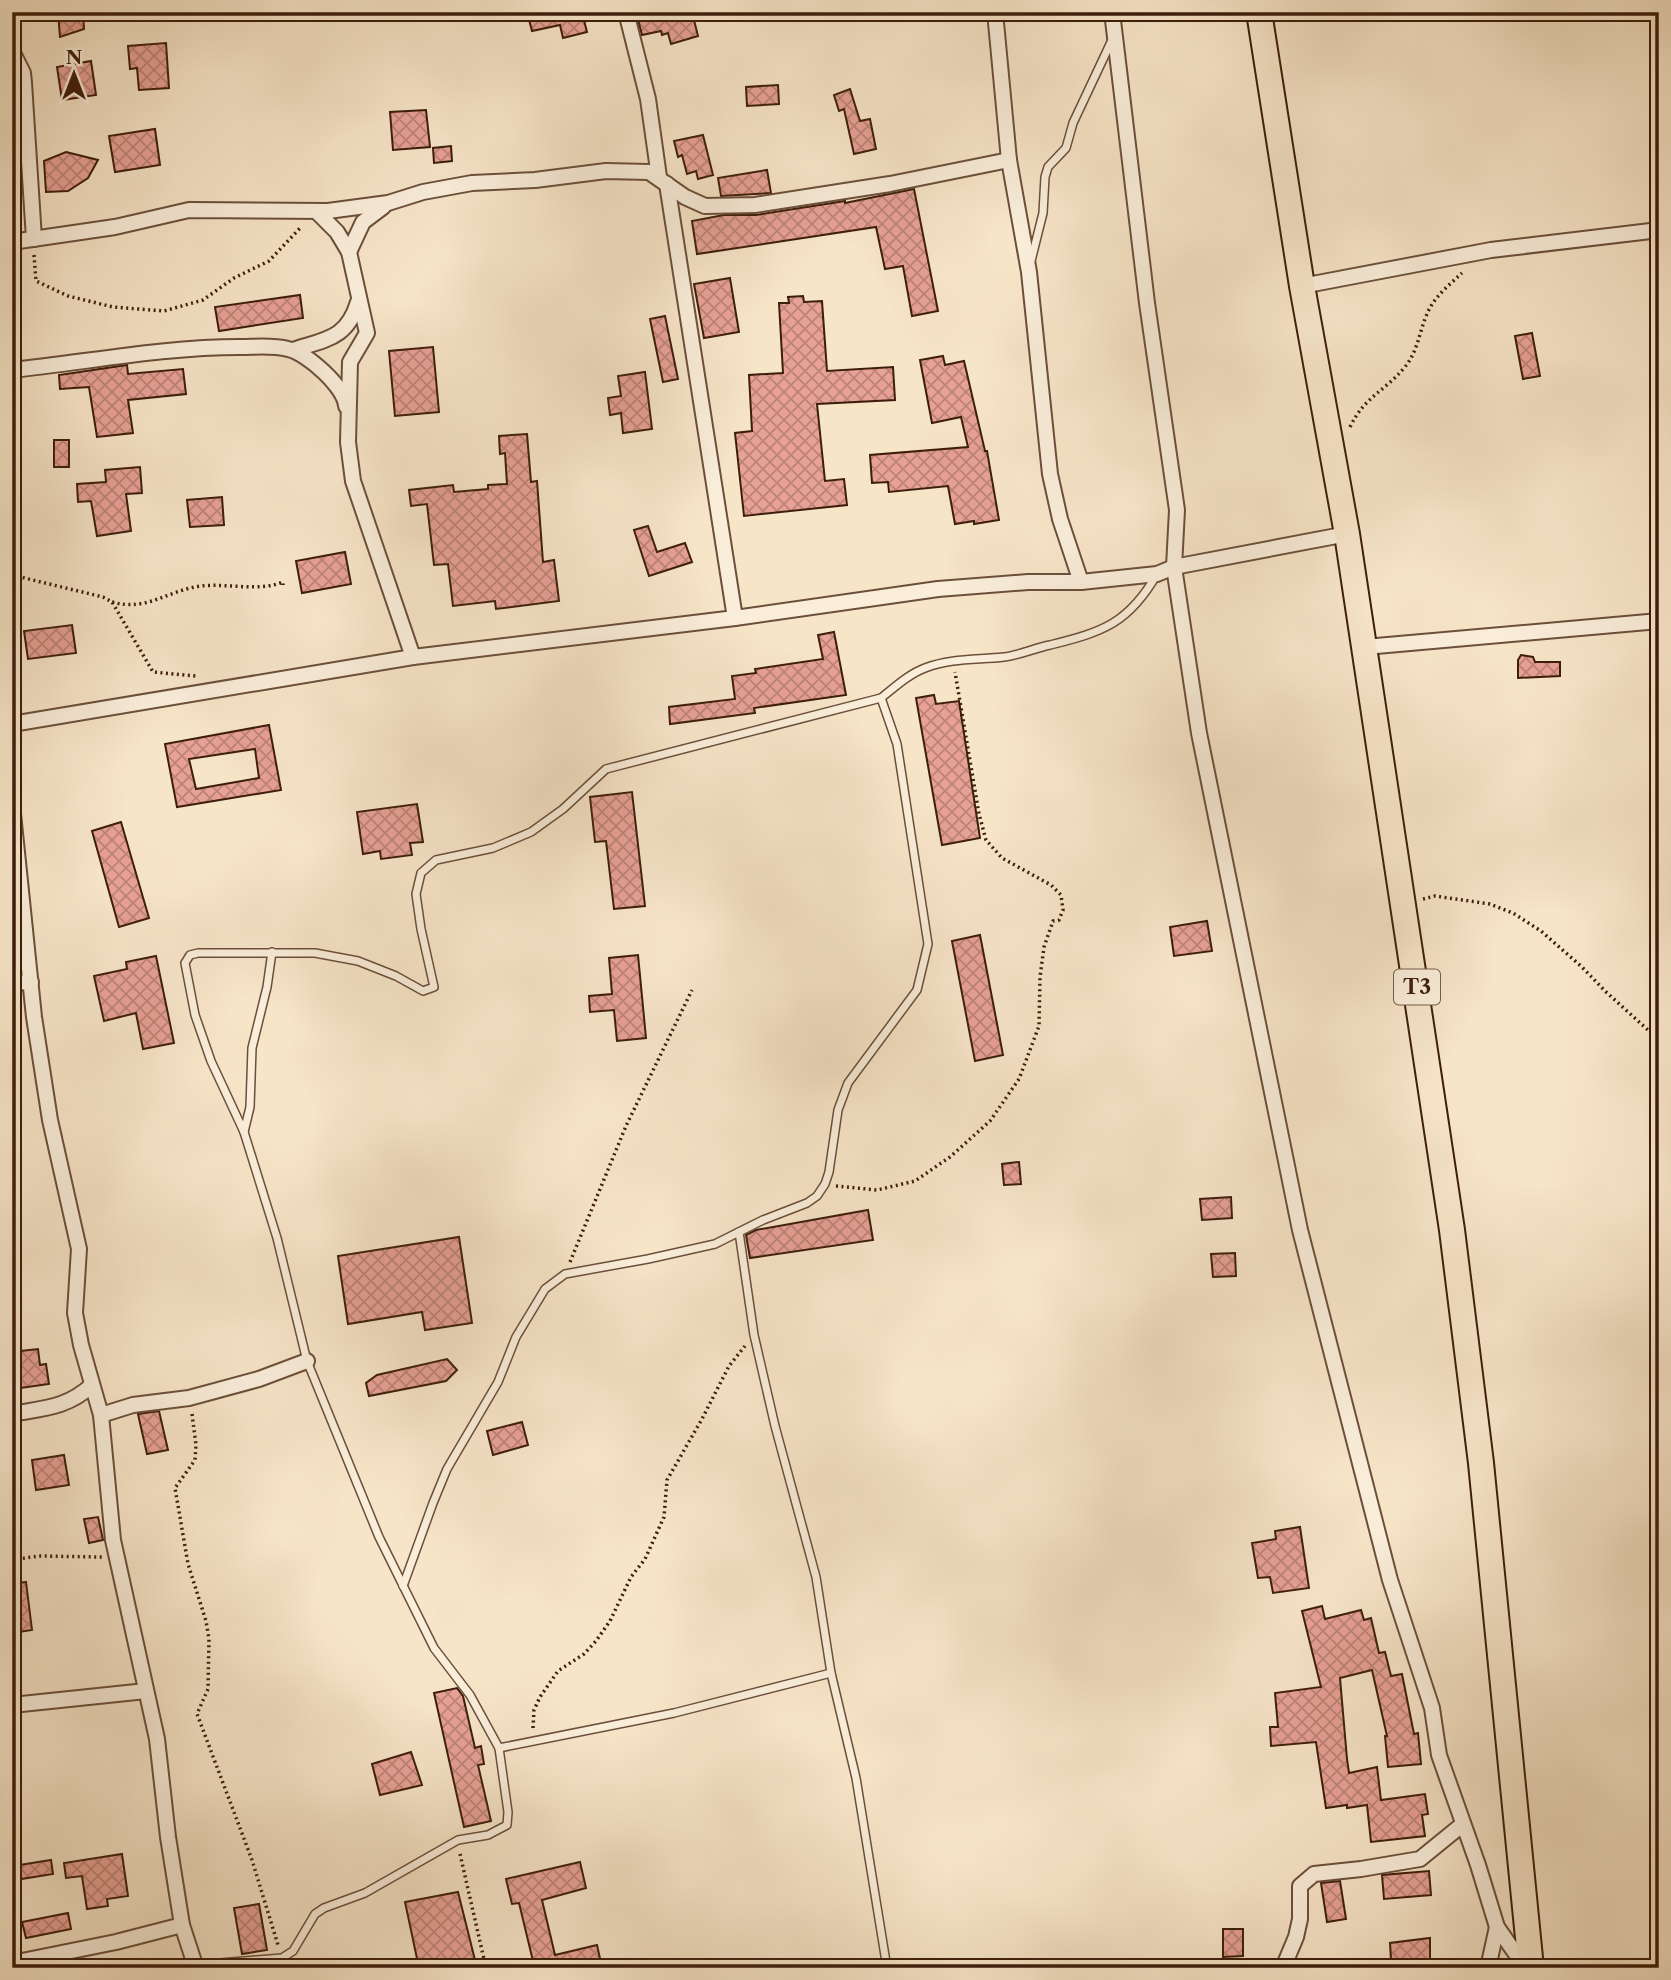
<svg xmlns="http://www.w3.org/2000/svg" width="1671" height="1980" viewBox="0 0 1671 1980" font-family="'Libre Caslon Text',serif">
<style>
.building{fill:url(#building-cross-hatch);stroke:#3d1d0b;stroke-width:2;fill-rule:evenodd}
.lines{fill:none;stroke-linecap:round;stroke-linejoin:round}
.service-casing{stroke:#6c4f3a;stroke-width:10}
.minor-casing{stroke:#6c4f3a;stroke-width:18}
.trunk-casing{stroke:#3d1d0b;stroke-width:28}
.path{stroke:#3d1d0b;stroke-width:3.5;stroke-dasharray:2 3.5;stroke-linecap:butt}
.service{stroke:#faeedb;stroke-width:7}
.minor{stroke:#faeedb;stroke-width:14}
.trunk{stroke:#f7e5c8;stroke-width:24}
.labels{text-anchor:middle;stroke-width:5;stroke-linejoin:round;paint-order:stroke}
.shield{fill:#faeedb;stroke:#765c49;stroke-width:2}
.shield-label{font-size:21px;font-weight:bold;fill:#3d1d0b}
</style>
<defs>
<pattern id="building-cross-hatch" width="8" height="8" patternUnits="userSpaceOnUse" patternTransform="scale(1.75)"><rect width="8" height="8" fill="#e8a195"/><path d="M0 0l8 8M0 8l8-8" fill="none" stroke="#bd8378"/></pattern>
</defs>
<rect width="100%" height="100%" fill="#f7e5c8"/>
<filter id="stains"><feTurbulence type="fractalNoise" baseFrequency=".00286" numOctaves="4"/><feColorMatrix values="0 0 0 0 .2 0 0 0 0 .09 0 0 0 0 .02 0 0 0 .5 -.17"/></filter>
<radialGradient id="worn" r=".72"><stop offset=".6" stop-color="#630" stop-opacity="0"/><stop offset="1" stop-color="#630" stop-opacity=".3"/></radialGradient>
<g class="building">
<path d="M58 12H83L84 29 60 37Z"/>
<path d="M527 12H588L589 18 584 20 587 32 563 38 560 25 532 31Z"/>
<path d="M636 12H692L698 36 671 44 668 33 662 35 661 31 642 35Z"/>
<path d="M166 43 169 88 139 90 137 68 130 69 128 46Z"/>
<path d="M91 61 96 95 62 100 57 67Z"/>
<path d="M778 85 779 104 747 106 746 87Z"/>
<path d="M850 89 860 121 870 119 876 149 854 154 844 109 839 111 834 95Z"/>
<path d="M426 110 430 147 393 150 390 112Z"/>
<path d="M155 129 160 165 115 172 109 136Z"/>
<path d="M703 135 713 175 698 179 696 171 687 174 682 155 678 157 674 141Z"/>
<path d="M451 146 452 161 434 163 433 148Z"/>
<path d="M66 152 98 160 88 178 68 191 46 192 44 161Z"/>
<path d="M767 170 771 193 721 196 718 178Z"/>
<path d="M914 189 938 311 912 316 903 266 885 269 876 227 697 254 692 221 724 215H756L845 201V203Z"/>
<path d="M730 278 739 332 704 338 694 284Z"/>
<path d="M300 295 303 318 219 331 215 307Z"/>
<path d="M803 296 804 302 822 301 827 371 893 367 895 400 817 404 825 481 844 479 847 505 744 516 735 433 752 431 749 375 783 373 779 303H789L788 297Z"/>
<path d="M665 316 678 379 663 382 650 319Z"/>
<path d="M1532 333 1540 376 1523 379 1515 336Z"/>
<path d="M433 347 439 412 395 416 389 351Z"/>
<path d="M943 356 945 365 964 361 985 451H987L999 520 974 524V521L955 524 948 486 889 492 888 482 872 483 870 455 968 447 961 417 932 423 920 360Z"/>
<path d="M127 365 128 374 183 369 186 394 128 400 133 433 97 437 89 387 60 389 59 375Z"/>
<path d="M645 372 652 429 623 433 621 413 610 415 608 398 621 396 618 376Z"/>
<path d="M527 434 531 482 537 481 543 562 554 560 559 601 496 609 495 601 453 606 448 564 434 565 427 504 411 506 409 490 453 485 454 492 488 489V485L507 484 505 453 500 454 499 436Z"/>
<rect x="54" y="440" width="15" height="27"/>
<path d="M140 467 142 493 126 494 131 531 97 536 91 501 78 502 77 484 106 482 105 470Z"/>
<path d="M222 497 224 525 190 527 187 500Z"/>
<path d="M648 526 657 552 685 543 692 562 649 576 634 530Z"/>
<path d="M345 552 351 584 302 593 296 561Z"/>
<path d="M72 625 76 653 28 659 24 631Z"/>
<path d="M834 632 846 695 754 708 755 713 670 724 669 707 735 699 732 676 756 673 755 669 823 659 818 635Z"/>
<path d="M1521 655 1533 657 1535 662H1560V676L1518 678V660Z"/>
<path d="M934 695 936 704 959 701 980 838 942 845 916 698Z"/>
<path d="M269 725 281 790 177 807 165 744ZM255 749 259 778 196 789 189 759Z"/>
<path d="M632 792 645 906 614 909 606 841 595 842 590 797Z"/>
<path d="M417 804 423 842 410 843 412 855 381 859 380 851 363 854 357 812Z"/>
<path d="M121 822 149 918 119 927 92 831Z"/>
<path d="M1207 921 1212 951 1174 956 1170 927Z"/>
<path d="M980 935 1003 1055 975 1061 952 941Z"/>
<path d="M638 955 646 1038 617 1041 614 1010 590 1012 589 996 612 994 609 958Z"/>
<path d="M156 956 174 1043 143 1049 136 1013 104 1021 94 976 127 969 126 962Z"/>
<path d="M1019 1162 1021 1184 1004 1185 1002 1164Z"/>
<path d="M1231 1197 1232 1218 1202 1220 1200 1199Z"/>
<path d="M868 1210 873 1240 750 1258 746 1235 756 1230Z"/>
<path d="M459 1237 472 1323 425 1330 422 1312 348 1324 338 1256Z"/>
<path d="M1235 1253 1236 1276 1213 1277 1211 1254Z"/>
<path d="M38 1349 40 1365 46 1364 49 1384 13 1389 12 1352Z"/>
<path d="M447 1359 457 1370 446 1381 369 1396 366 1383 377 1375Z"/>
<path d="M159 1411 168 1450 147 1454 138 1414Z"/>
<path d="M522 1422 528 1445 493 1455 487 1431Z"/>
<path d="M64 1455 69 1485 36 1490 32 1460Z"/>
<path d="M98 1517 103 1540 89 1543 84 1519Z"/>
<path d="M1300 1527 1309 1588 1273 1593 1270 1577 1258 1578 1252 1543 1276 1539 1275 1531Z"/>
<path d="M26 1582 32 1630 12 1633V1584Z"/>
<path d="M1322 1606 1325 1619 1361 1610 1364 1620 1371 1618 1379 1653 1385 1652 1391 1676 1402 1674 1414 1734 1418 1733 1421 1764 1388 1767 1385 1736H1387L1372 1670 1340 1678 1347 1759 1349 1773 1377 1767 1381 1800 1425 1794 1428 1814 1422 1815 1425 1836 1371 1842 1367 1805 1347 1808V1805L1326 1808 1316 1742 1271 1746 1270 1727H1278L1275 1693 1321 1687 1302 1611Z"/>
<path d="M457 1688 463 1696 475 1748 481 1746 484 1764 478 1765 491 1821 464 1827 434 1693Z"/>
<path d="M411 1752 422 1785 380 1795 372 1764Z"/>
<path d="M122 1854 128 1896 107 1899 108 1906 87 1909 82 1876 66 1878 64 1863Z"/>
<path d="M51 1860 53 1874 15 1880 13 1866Z"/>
<path d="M580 1862 586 1888 542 1900 555 1955 597 1945 601 1963 579 1968H528V1962L533 1961 519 1903 512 1904 506 1879Z"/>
<path d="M1429 1871 1431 1895 1384 1899 1382 1875Z"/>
<path d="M1340 1881 1346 1919 1327 1922 1321 1883Z"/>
<path d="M458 1892 477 1968H419L405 1902Z"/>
<path d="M259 1904 267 1950 242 1954 234 1908Z"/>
<path d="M68 1913 71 1929 26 1938 22 1922Z"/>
<path d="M1223 1929H1243V1956L1223 1957Z"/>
<path d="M1430 1938V1960H1391L1390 1943Z"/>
</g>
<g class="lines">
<defs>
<g id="service">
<path d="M1031 261 1043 213 1045 177 1048 167 1066 148 1073 123 1112 40"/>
<path d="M244 1132 250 1107 252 1048 267 987 272 952"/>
<path d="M739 1232 754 1335 775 1426 816 1577 831 1673 856 1778 887 1968"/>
<path d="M403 1586 433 1503 447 1469 498 1382 516 1337 545 1289 565 1274 648 1259 715 1244 763 1220 807 1203 817 1196 825 1184 829 1172 838 1110 848 1083 917 990 928 944 897 744 881 698C895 687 909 674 925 668 951 658 977 660 1004 657 1020 655 1035 648 1050 645 1103 632 1129 623 1157 574"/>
<path d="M499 1748 674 1713 831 1673"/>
<path d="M196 1965 282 1958 293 1951 315 1914 324 1908 365 1893 458 1840 488 1835 507 1825 508 1812 499 1748 470 1695 434 1648 379 1537 307 1361 277 1238 244 1132 211 1061 195 1015 185 963 190 955 198 953H315L358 961 396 976 423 991 434 987 421 929 416 894 421 873 436 860 493 848 531 832 563 809 606 769 881 698"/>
</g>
<g id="minor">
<path d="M626 12 648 99 659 177"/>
<path d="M995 12 1009 160 1029 272 1050 474 1060 519 1081 582"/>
<path d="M1112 12 1147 303 1177 510 1174 567 1199 733 1300 1230 1390 1580 1432 1708 1439 1755 1478 1865 1497 1927 1526 1968"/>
<path d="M12 51 23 73 24 83 34 239"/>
<path d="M667 184 735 618"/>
<path d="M316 211 337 232 349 252 367 333 350 362 348 442 353 481 413 657"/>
<path d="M12 242 115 227 189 210 328 211 388 203 423 192 472 183 535 180 606 171 649 172 685 197 705 206 755 205 890 184 1009 160"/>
<path d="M349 252 363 222 383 207"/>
<path d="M1302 286 1491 250 1659 230"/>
<path d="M293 350C326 339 347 339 358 302"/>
<path d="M12 370C88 362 164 347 240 347 256 347 273 345 288 349 307 353 345 387 346 406"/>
<path d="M1365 647 1659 621"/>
<path d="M12 724 413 657 735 618 938 589 1028 582H1081L1157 574 1174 567 1347 534"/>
<path d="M12 804 34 1017 50 1120 79 1249 75 1313 81 1345 101 1415 113 1540 157 1739 168 1837 182 1925 196 1968"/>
<path d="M12 983 31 982"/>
<path d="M12 1414C44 1408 67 1408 92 1385"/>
<path d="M101 1415 133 1405 189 1398 259 1379 307 1361"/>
<path d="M12 1705 146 1691"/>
<path d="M12 1963 116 1942 182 1925"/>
<path d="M1283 1968 1296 1937 1300 1919V1886L1314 1874 1361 1869 1420 1859 1463 1824"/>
<path d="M1488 1968 1497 1927"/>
</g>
<path id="trunk" d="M1259 12 1302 286 1347 534 1452 1230 1481 1463 1531 1968"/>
</defs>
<use href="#service" class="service-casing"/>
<use href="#minor" class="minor-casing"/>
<use href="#trunk" class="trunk-casing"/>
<g class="path">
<path d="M34 255 36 281 68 296 113 307 164 311 203 300 234 278 269 261 302 226"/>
<path d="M1350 427C1365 396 1384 392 1404 368 1418 352 1419 332 1427 314 1434 297 1449 285 1462 273"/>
<path d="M12 575 103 597 112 602 153 672 196 676"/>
<path d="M112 602C147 612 168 590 201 586 227 583 259 592 283 582V585"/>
<path d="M12 652 15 668V708"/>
<path d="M1423 899 1435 896 1490 904 1513 913 1541 931 1582 967 1605 991 1659 1040"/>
<path d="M836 1186 877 1190 915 1181 950 1157 990 1121 1019 1079 1039 1026 1040 977 1044 947 1053 921 1059 920 1063 910 1061 895 1051 885 1002 858 986 840 979 814 955 672"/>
<path d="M570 1262 626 1126 692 990"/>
<path d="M192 1414 196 1445 195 1460 175 1488 188 1564 206 1621 209 1639 208 1689 197 1714 252 1860 278 1945"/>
<path d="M12 1560 39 1556 102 1557"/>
<path d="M533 1728 534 1710 540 1697 558 1671 584 1654 596 1641 610 1621 631 1577 645 1559 664 1517 667 1480 702 1419 729 1366 745 1346"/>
<path d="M460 1854 486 1968"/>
</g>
<use href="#service" class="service"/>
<use href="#minor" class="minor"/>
<use href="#trunk" class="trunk"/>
</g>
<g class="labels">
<rect class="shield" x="1394" y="969.5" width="46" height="35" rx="5"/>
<g class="shield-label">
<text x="1417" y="994">T3</text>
</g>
</g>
<rect width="1671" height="1980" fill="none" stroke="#f7e5c8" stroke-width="42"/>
<rect x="14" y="14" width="1643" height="1952" fill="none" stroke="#3d1d0b" stroke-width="3.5"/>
<rect x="21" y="21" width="1629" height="1938" fill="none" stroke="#3d1d0b" stroke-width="2"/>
<g transform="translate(74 74)" stroke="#faeedb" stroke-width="5" paint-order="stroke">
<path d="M0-5L12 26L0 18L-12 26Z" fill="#3d1d0b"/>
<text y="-10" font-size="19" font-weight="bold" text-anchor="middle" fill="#3d1d0b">N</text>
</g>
<rect width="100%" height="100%" filter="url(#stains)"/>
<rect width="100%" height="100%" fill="url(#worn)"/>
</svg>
